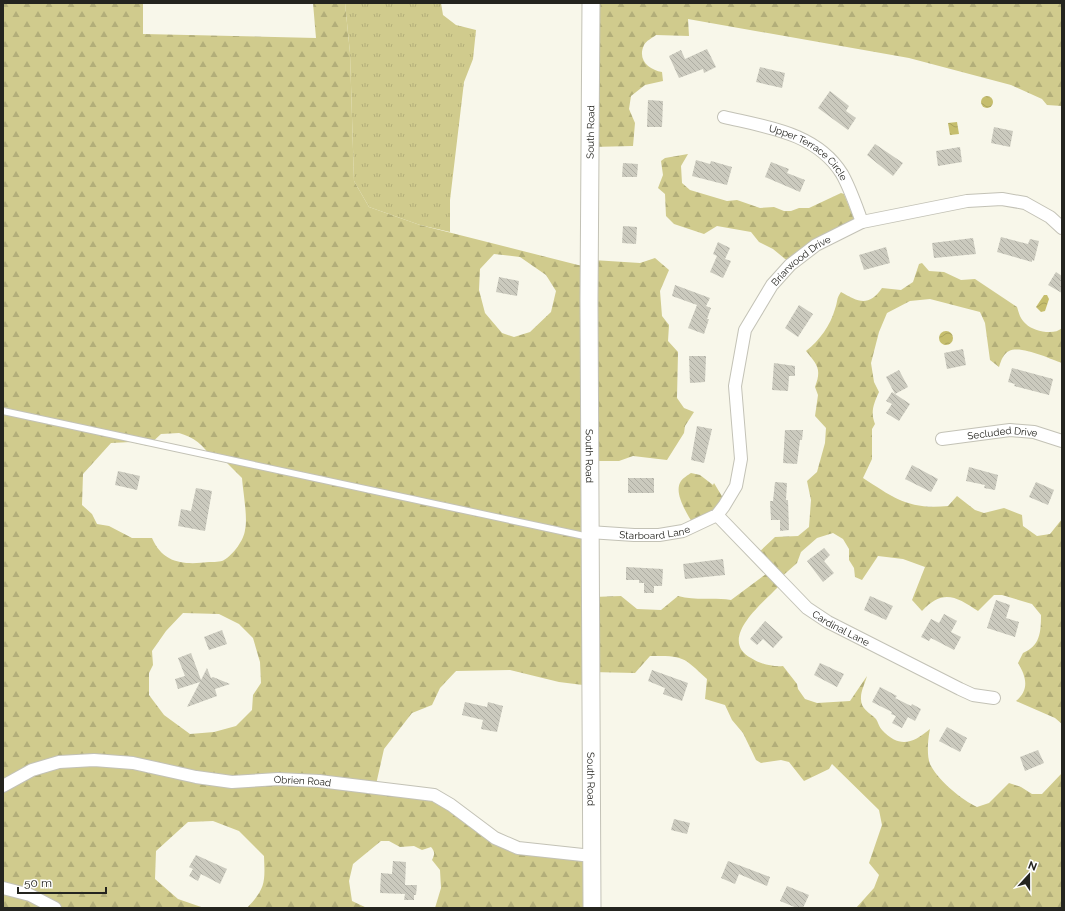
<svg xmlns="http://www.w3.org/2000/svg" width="1065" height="911" viewBox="0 0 1065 911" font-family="Raleway,sans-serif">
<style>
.grass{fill:url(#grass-tufts)}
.forest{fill:url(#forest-firs);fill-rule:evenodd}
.water{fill:url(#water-waves)}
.building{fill:url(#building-back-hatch)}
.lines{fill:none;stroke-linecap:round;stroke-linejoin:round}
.lane-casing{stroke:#c3c2b6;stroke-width:8}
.street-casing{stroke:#c3c2b6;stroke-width:14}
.secondary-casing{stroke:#c3c2b6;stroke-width:19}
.lane{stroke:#fff;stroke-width:6}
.street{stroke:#fff;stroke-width:12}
.secondary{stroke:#fff;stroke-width:17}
.labels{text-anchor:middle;stroke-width:3;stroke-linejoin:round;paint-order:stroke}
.street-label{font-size:10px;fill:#24241f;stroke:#fff}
</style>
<defs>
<pattern id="grass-tufts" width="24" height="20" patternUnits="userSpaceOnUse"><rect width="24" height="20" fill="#d0cb8d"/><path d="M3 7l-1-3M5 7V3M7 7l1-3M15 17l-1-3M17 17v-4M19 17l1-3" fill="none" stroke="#b2ae79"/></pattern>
<pattern id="forest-firs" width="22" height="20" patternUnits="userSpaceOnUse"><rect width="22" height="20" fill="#d0cb8d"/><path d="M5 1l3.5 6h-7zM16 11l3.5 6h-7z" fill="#b2ae79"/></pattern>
<pattern id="water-waves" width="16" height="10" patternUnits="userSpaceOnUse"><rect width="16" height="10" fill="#c6be6d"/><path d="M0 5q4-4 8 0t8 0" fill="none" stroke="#aaa35e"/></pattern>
<pattern id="building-back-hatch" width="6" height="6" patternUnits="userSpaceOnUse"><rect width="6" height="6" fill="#cbcabe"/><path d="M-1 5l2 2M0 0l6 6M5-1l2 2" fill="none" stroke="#aeada3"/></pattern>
</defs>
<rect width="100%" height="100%" fill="#f8f7ea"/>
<path class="grass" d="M345 3H441L443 15 456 25 476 30 473 59 464 82 450 200V232L420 225 369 207 354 181 350 53Z"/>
<g class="forest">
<path d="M3 3H143V34L316 38 313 3H345L350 53 354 181 369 207 420 225 578 265 588 266 593 260 640 263 655 258 669 270 660 291 662 316 669 325 668 341 678 352 677 398 684 408 694 412 685 426 684 433 667 460 633 456 619 461H595L593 597 621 596 637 609 661 610 678 596C696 601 713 597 731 600L766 574 756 555 775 537 798 536 809 527 811 500 807 481 817 472 825 443 826 428 815 416 818 395 815 387C822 368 817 365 806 351 820 340 830 326 835 309 838 301 836 299 841 292 858 302 869 307 882 288L901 290 913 282 919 264 922 263 929 271 944 272 961 280 975 279 1017 307C1019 313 1020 319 1026 324 1033 331 1054 336 1062 328V363C1050 359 1021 345 1009 351 1003 354 1001 361 999 367L990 360 985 323 980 312 930 299 910 301 887 313 879 332 871 363 874 382 879 392C874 403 870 412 875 424L872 429V459L863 478C894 498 909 510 948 506L957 496 975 510 984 513 1004 508 1022 515 1023 526 1037 536 1050 534 1062 519V724L1055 718 1016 701C1030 690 1026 676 1018 663L1023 653C1040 646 1041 632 1041 615L1032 604 1002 595H994L978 611C957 597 943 588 922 611L912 600 925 567 903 559 878 556 862 580 855 577 854 568 849 560V549L843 539 833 533 817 538 801 552 797 563 778 580V587C763 603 717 639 751 658 760 664 772 667 783 666L797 684 798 689 805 699 817 703 850 701 867 676C865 683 861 691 861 697 860 709 869 712 876 719 878 722 879 727 882 730 900 749 913 743 930 729 928 738 926 758 931 766 939 781 962 800 977 807L989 803 1009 783 1021 787 1032 794H1042L1062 773V908H856L874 888 879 875 869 863 882 825 879 810 832 764 829 769 804 781 789 762 781 760 761 763 756 760 743 733 732 720 725 705 705 699 707 679C682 656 684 656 650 656L635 673 592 672 591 686 559 682 510 670 456 671 440 688 432 705 412 713 384 749 375 789 408 793 444 804 493 842 592 854 594 908H435L441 888 440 870 432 860C435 854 435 852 431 847L422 850 414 846 400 847 389 841H381L353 864 349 881 352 901 367 908H247C266 888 265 882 264 856L239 831 213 821 188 822 156 851 155 879 178 899 204 908H3ZM494 254 520 257 546 275 556 291 551 312 530 332 514 337 502 333 485 313 479 290 480 269ZM179 433C193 437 205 445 211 459L226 462 242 478C243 492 248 518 245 530 244 540 233 555 224 560 221 562 213 562 209 562 185 565 163 564 152 538H132L109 526 97 524 92 514 82 505 83 474 111 443 131 442 148 446 161 434ZM183 613 219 614 239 624 253 638 260 662 261 683 253 695 252 710 236 726 214 732 190 734 164 715 149 695V673L153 665 152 651 166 631Z"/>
<path d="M593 3H1062V106L1047 105 1042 99 1011 85 909 58 688 19 689 36 656 35C652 38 646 41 644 45 637 60 649 70 662 72L663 81 645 85 631 96 629 109 635 123 633 146 591 147Z"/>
<path d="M688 154 681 166 682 183 690 190 727 201 737 200 760 208 774 207 784 211H791L799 208H809L841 193 844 194 856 224 790 263 773 249 759 242 751 232 717 226 704 234 674 224 666 216 665 194 658 188 663 175 661 161 665 158Z"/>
<path d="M691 473 700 475 713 485 714 483 726 503 693 524C687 513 673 493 681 481 683 478 688 475 691 473Z"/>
</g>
<g class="water">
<circle cx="987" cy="102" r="6"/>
<path d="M957 122 959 134 950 135 948 123Z"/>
<path d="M1044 295H1047L1049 299 1045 311 1041 312 1036 307Z"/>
<circle cx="946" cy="338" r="7"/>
</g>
<g class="building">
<path d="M707 49 716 67 704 73 703 69 679 78 669 56 681 50 685 59Z"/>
<path d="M760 67 785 73 782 88 756 82Z"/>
<path d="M830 91 849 106 846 111 856 118 848 130 818 108Z"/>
<path d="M648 100 663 101 662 127H647Z"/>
<path d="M994 127 1013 131 1010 147 991 143Z"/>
<path d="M875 144 903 163 893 176 867 155Z"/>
<path d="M960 147 962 162 938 166 936 151Z"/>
<path d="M696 160 710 164 711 161 732 167 727 185 692 176Z"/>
<path d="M771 162 789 169 787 173 805 180 800 192 765 177Z"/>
<path d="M623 163 638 164 637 177H622Z"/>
<path d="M623 226 637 227 636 244 622 243Z"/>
<path d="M1001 237 1028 244 1030 239 1039 241 1034 261 1032 260V262L997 252Z"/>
<path d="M973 238 976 254 934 258 932 243Z"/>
<path d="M718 242 730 248 725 259 731 261 723 278 710 272 717 256 713 254Z"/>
<path d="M886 247 890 263 864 270 859 255Z"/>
<path d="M1056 272 1062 276V293L1048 285Z"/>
<path d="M499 277 519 281 517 296 496 292Z"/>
<path d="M675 285 710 298 706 306 711 308 707 319H709L704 334 688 328 697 305 672 296Z"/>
<path d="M799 305 813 314 798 337 785 328Z"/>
<path d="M963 349 966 365 947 369 944 353Z"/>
<path d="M689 356H706L705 382 690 383Z"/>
<path d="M774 363 795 366V376H789L788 391 772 390Z"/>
<path d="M1012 368 1053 379 1049 395 1014 386 1015 384 1008 382Z"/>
<path d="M899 370 908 387 895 394 886 377Z"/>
<path d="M892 392 910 404 899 421 886 413 892 404 886 401Z"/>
<path d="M697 426 712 429 704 463 691 460Z"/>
<path d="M785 430H803L802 440H800L797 464 783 463Z"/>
<path d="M912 465 938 479 931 492 905 479Z"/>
<path d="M969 467 998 475 995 490 984 488 985 485 966 481Z"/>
<path d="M118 471 140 476 137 490 115 485Z"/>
<rect x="628" y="478" width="26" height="15"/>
<path d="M775 482 787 483 786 500H788L789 530 780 531V520H771L770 501H773Z"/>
<path d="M1036 482 1054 490 1048 505 1029 497Z"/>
<path d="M196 488 212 491 205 531 178 526 181 509 191 511Z"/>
<path d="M824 548 830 555 824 561 834 573 823 582 807 561Z"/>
<path d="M723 559 725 575 685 579 683 564Z"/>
<path d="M626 567 663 569 662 586H654V593H644V583H639V580H626Z"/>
<path d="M870 596 893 606 886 620 864 610Z"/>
<path d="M996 600 1010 605 1006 618 1019 622 1015 637 987 628Z"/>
<path d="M944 614 957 621 951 632 961 637 954 650 931 638 929 641 921 637 931 619 939 623Z"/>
<path d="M765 621 783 637 773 648 763 639 757 645 750 639Z"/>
<path d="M222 630 227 644 209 650 204 637Z"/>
<path d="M191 653 201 680 207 668 211 678 213 677 230 684 215 689 217 696 187 707 200 682 178 689 175 679 185 676 178 658Z"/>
<path d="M820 663 844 674 837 687 814 675Z"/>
<path d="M652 670 688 683 682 701 663 694 665 688 648 681Z"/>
<path d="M880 687 897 696 895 698 911 706 912 704 921 709 915 721 908 717 902 728 892 723 896 716 891 714 892 712 872 702Z"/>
<path d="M465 702 487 707 488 702 503 706 497 732 481 729 483 720 462 715Z"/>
<path d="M947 727 967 738 960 752 939 741Z"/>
<path d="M1038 750 1044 763 1025 771 1020 757Z"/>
<path d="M674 819 690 823 687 834 671 830Z"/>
<path d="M196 855 227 869 220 884 201 874 198 881 189 876 193 869 189 867Z"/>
<path d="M393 861 406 862 405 885H417L416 895H414V900H404L405 894 380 893 381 873 392 874Z"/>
<path d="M728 861 770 877 767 886 739 874 735 884 721 878Z"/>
<path d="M787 886 809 895 803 908H797L780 901Z"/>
</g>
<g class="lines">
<defs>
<path id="lane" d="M3 411 589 537"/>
<g id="street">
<path id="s1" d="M724 117C767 127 817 133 842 174 850 188 856 206 862 222"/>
<path id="s2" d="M942 439 1010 430 1034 432 1062 441"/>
<path id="s3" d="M717 515 807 608 828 622 960 689 973 695 994 698"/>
<path id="s4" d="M589 532 634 535H659L683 531 717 515 724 506 736 486 741 459 735 386 745 330 772 285 790 265 816 245 862 222 967 201 1002 199 1025 203 1050 217 1062 228"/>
<path id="s5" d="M3 786 32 770 59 762 94 760 133 763 196 777 232 782 278 779 319 781 434 795 451 805 495 838 518 848 592 856"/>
<path d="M3 888 30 895 55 908"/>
</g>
<g id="secondary">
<path id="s6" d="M591 3 589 300 592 908"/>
</g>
</defs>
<use href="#lane" class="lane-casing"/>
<use href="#street" class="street-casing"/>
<use href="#secondary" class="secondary-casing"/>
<use href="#lane" class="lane"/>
<use href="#street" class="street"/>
<use href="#secondary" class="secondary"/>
</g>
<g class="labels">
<g class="street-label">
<text transform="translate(590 132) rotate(-89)" y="4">South Road</text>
<text dy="4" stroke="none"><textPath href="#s1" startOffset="94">Upper Terrace Circle</textPath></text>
<text dy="4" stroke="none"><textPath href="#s4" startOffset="415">Briarwood Drive</textPath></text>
<text dy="4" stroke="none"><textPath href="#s2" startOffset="61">Secluded Drive</textPath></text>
<text dy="4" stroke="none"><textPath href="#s6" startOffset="453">South Road</textPath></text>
<text dy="4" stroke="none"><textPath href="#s4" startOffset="66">Starboard Lane</textPath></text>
<text dy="4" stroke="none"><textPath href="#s3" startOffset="169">Cardinal Lane</textPath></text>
<text dy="4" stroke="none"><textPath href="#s6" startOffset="776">South Road</textPath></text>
<text dy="4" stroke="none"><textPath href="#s5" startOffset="307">Obrien Road</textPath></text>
</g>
</g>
<rect width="1065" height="911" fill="none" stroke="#24241f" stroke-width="8"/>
<g transform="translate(1029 875) rotate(21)" stroke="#ffffff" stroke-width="3" paint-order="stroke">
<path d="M0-3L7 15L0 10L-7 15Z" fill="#24241f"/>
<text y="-6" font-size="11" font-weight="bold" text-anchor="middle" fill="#24241f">N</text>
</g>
<path d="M18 887v6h88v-6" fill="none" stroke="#24241f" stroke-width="2"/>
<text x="24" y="887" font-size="12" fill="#24241f" stroke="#ffffff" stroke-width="3" paint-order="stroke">50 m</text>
</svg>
